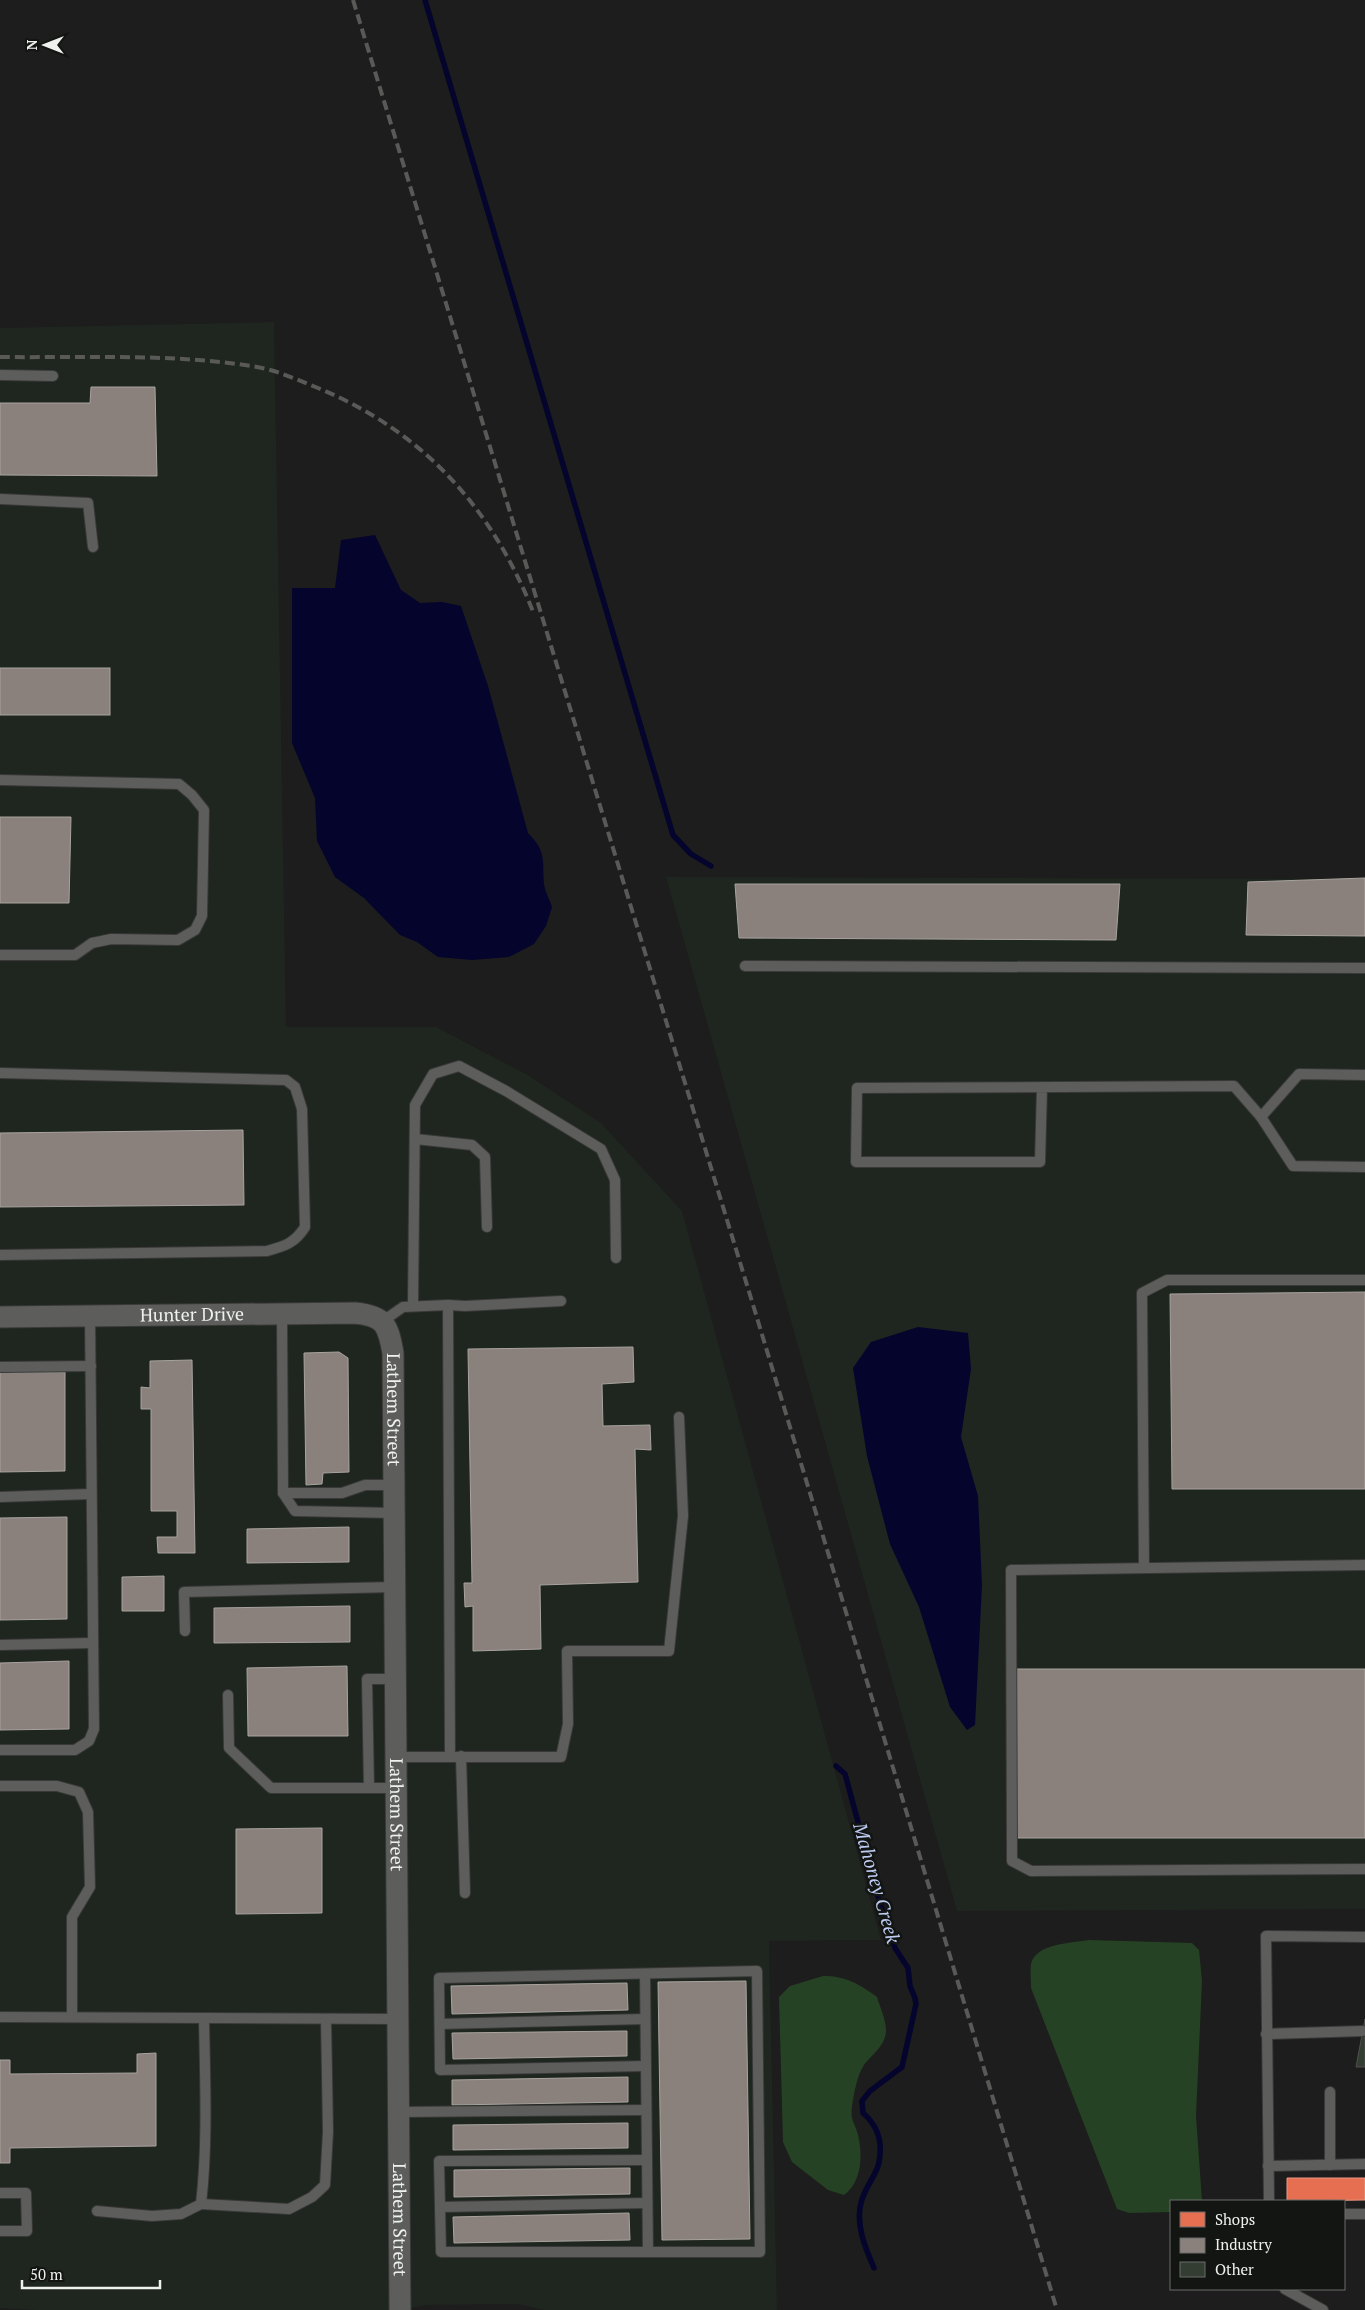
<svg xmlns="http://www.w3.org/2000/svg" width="1365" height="2310" viewBox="0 0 1365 2310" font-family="'PT Serif',serif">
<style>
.built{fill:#1f251f}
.green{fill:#264224}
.water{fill:#05042d}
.shops{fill:#e76f51;stroke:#e99680}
.industry{fill:#8a817c;stroke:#a8a39e}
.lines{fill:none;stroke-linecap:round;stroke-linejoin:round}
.stream{stroke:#05042d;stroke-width:5.5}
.building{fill:#333d32;stroke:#50514f}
.service-casing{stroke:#383938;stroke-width:12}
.minor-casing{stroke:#383938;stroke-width:23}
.service{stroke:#5d5e5c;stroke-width:10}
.minor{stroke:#5d5e5c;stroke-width:21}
.rail{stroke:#595a58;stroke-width:4;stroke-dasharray:10 5;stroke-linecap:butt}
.labels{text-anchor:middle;stroke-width:5;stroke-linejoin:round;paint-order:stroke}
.street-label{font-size:18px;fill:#eff1ef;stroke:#121512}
.water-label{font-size:19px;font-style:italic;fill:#becbf2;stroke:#121512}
</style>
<rect width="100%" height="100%" fill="#1c1d1c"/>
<g class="built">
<path d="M274 322 286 1027H436L526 1074 601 1123 682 1211 881 1940 769 1941 777 2310H544L518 2304 427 2305 400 2310H34L0 2308V328Z"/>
<path d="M666 877 1365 879V1909L957 1911Z"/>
</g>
<g class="green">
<path d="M1089 1940 1192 1943 1199 1950 1202 1981 1196 2116 1202 2201H1171V2212L1129 2213 1117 2209 1031 1988C1031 1980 1030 1971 1031 1964 1036 1943 1072 1943 1089 1940Z"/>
<path d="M823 1976C846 1976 859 1984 877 1997 880 2007 886 2020 886 2030 886 2046 872 2054 864 2065 857 2075 854 2094 852 2106 850 2122 855 2122 858 2135 863 2155 862 2182 844 2195L828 2190 792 2162 783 2142 779 1997 790 1986Z"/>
</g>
<g class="water">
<path d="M375 535 401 590 420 603 442 602 461 606 488 686 528 833C547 852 542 860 544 884 545 892 550 900 552 907L546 926 534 944 509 957 472 960 438 957 417 942 400 935 364 898 335 877 317 841 315 798 292 743V588H335L341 540Z"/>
<path d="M918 1327 968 1333 971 1369 961 1437 978 1496 982 1585 975 1725 967 1730 950 1707 919 1607 890 1544 867 1456 853 1368 871 1342Z"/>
</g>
<path class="shops" d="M1287 2178H1365V2200L1287 2201Z"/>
<g class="industry">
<path d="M91 387H155L157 476 0 475V403H90Z"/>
<rect x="0" y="668" width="110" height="47"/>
<path d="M0 817H71L69 903H0Z"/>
<path d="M1365 878V936L1246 935 1248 882Z"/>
<path d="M735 884H1120L1116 940 739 938Z"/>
<path d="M243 1130 244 1205 0 1207V1133Z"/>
<path d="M1365 1292V1489H1172L1170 1294Z"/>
<path d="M633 1347 634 1382 602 1384 603 1426 650 1425 651 1450 635 1449 638 1582 540 1585 541 1649 473 1651V1606L465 1607 464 1583H472L468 1349Z"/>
<path d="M339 1352 348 1358 349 1472 323 1473 322 1484 306 1485 304 1353Z"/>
<path d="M192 1360 195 1553H158L157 1537H177V1511H151V1409H141V1387L150 1388V1361Z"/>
<path d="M0 1372H65V1471L0 1472Z"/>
<path d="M67 1517V1619L0 1620V1518Z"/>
<path d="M349 1527V1562L247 1563V1529Z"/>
<path d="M164 1576V1611H122V1577Z"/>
<path d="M350 1606V1642L214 1643V1608Z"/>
<path d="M69 1661V1729L0 1730V1663Z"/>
<path d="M347 1666 348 1736H248L247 1668Z"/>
<rect x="1017" y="1669" width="348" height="169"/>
<path d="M322 1828V1913L236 1914V1829Z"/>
<path d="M746 1981 750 2239 662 2240 658 1982Z"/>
<path d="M627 1983 628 2010 452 2014 451 1986Z"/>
<path d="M627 2031V2056L453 2059 452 2033Z"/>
<path d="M156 2053V2146L10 2148V2163H0V2060H10V2074L137 2073V2054Z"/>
<path d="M628 2077V2102L452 2105V2080Z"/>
<path d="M628 2123V2148L453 2150V2125Z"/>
<path d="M630 2168V2194L454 2197V2170Z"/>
<path d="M629 2213 630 2240 454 2243 453 2217Z"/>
</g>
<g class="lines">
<g class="stream">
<path d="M425 0 673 835 691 854 711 866"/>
<path d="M836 1766 845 1774 858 1822 871 1857 874 1884 895 1948 908 1968 910 1986 915 1998 916 2004 902 2067 870 2091 862 2101 863 2113C877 2125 883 2142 879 2162 877 2176 862 2189 860 2208 857 2229 866 2249 874 2268"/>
</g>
</g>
<path class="building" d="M1365 2019V2067H1356Z"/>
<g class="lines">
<defs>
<g id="service">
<path d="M0 375 53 376"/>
<path d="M0 499 88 503 93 547"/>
<path d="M0 780 179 784 192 795 204 810 202 916 195 930 178 940 111 939 92 943 75 955H0"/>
<path d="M745 966 1365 968"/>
<path d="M0 1073 286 1080 295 1087 302 1109 305 1227C295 1243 285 1246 267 1251L0 1255"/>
<path d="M1365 1075 1299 1074 1261 1117 1293 1166 1365 1167"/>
<path d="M1042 1087 1040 1162H856L857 1088 1234 1086 1261 1117"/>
<path d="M415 1139 472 1145 485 1157 487 1227"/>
<path d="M448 1305 450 1756"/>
<path d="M413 1306 415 1105 433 1074 459 1066 506 1091 601 1149 615 1180 616 1258"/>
<path d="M282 1314 283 1493 295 1511 394 1513"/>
<path d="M383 1321 403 1307 448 1305 465 1306 561 1301"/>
<path d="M0 1367 91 1366"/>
<path d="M283 1493H342L365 1485H394"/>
<path d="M0 1497 91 1494"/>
<path d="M1365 1565 1011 1570 1012 1861 1031 1871 1365 1869"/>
<path d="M1144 1568 1142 1293 1167 1280H1365"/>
<path d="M185 1631 184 1592 395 1587"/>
<path d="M0 1645 92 1643"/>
<path d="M395 1679H367L369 1788H396"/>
<path d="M228 1695 229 1748 271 1788H369"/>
<path d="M0 1750H75L89 1741 94 1729 90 1315"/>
<path d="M461 1756 465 1893"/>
<path d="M395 1757H561L568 1724 567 1651H669L683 1516 679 1417"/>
<path d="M0 1786H57L79 1792 88 1812 90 1887 72 1917V2017"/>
<path d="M645 1974 648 2252"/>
<path d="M0 2017 398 2019"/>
<path d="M440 2024 645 2019"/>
<path d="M1266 2034 1363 2031"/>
<path d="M646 2066 440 2070 439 1978 757 1971 760 2252H441L439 2161 647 2160"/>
<path d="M1330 2092V2165"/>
<path d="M399 2112 646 2110"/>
<path d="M1268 2166 1365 2164"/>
<path d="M0 2193H26L27 2231H0"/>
<path d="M1269 2201 1266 1936 1365 1937"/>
<path d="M201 2204 289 2209 312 2197 325 2185 328 2132 326 2019"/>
<path d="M440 2207 647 2203"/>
<path d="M97 2211 152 2216 181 2214 201 2204C208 2143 205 2080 204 2018"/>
<path d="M1344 2214H1365"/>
<path d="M1285 2289 1323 2310"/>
</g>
<g id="minor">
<path id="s1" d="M0 1317 355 1313C385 1316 388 1325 393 1353L400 2310"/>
</g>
</defs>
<use href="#service" class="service-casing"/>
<use href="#minor" class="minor-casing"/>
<use href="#service" class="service"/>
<use href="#minor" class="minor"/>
<g class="rail">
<path d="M353 0 754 1308 1057 2310"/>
<path d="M0 357C84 358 175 353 257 367 279 371 298 380 318 388 423 431 493 509 534 614"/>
</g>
</g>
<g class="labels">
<g class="street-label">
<text dy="6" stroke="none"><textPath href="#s1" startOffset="192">Hunter Drive</textPath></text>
<text dy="6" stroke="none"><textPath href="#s1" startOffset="474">Lathem Street</textPath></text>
<text dy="6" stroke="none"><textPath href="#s1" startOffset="879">Lathem Street</textPath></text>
<text dy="6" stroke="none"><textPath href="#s1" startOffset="1284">Lathem Street</textPath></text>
</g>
<g class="water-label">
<text transform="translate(877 1883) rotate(74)" y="7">Mahoney Creek</text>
</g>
</g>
<rect x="1170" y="2200" width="175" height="90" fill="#121512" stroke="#6a6d6a"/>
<rect x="1180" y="2212" width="25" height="15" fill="#e76f51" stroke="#6a6d6a"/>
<text x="1215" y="2225" font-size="15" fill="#eff1ef">Shops</text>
<rect x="1180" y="2238" width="25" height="15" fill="#8a817c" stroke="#6a6d6a"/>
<text x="1215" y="2250" font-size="15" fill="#eff1ef">Industry</text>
<rect x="1180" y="2262" width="25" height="15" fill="#333d32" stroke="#6a6d6a"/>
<text x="1215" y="2275" font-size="15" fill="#eff1ef">Other</text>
<g transform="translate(45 45) rotate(270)" stroke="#121512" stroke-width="4" paint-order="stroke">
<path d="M0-4L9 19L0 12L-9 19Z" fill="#eff1ef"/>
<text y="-8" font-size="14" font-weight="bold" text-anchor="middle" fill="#eff1ef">N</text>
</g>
<path d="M22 2280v8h138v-8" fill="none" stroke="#eff1ef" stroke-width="2.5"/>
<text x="30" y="2280" font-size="15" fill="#eff1ef" stroke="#121512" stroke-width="4" paint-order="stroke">50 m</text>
</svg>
